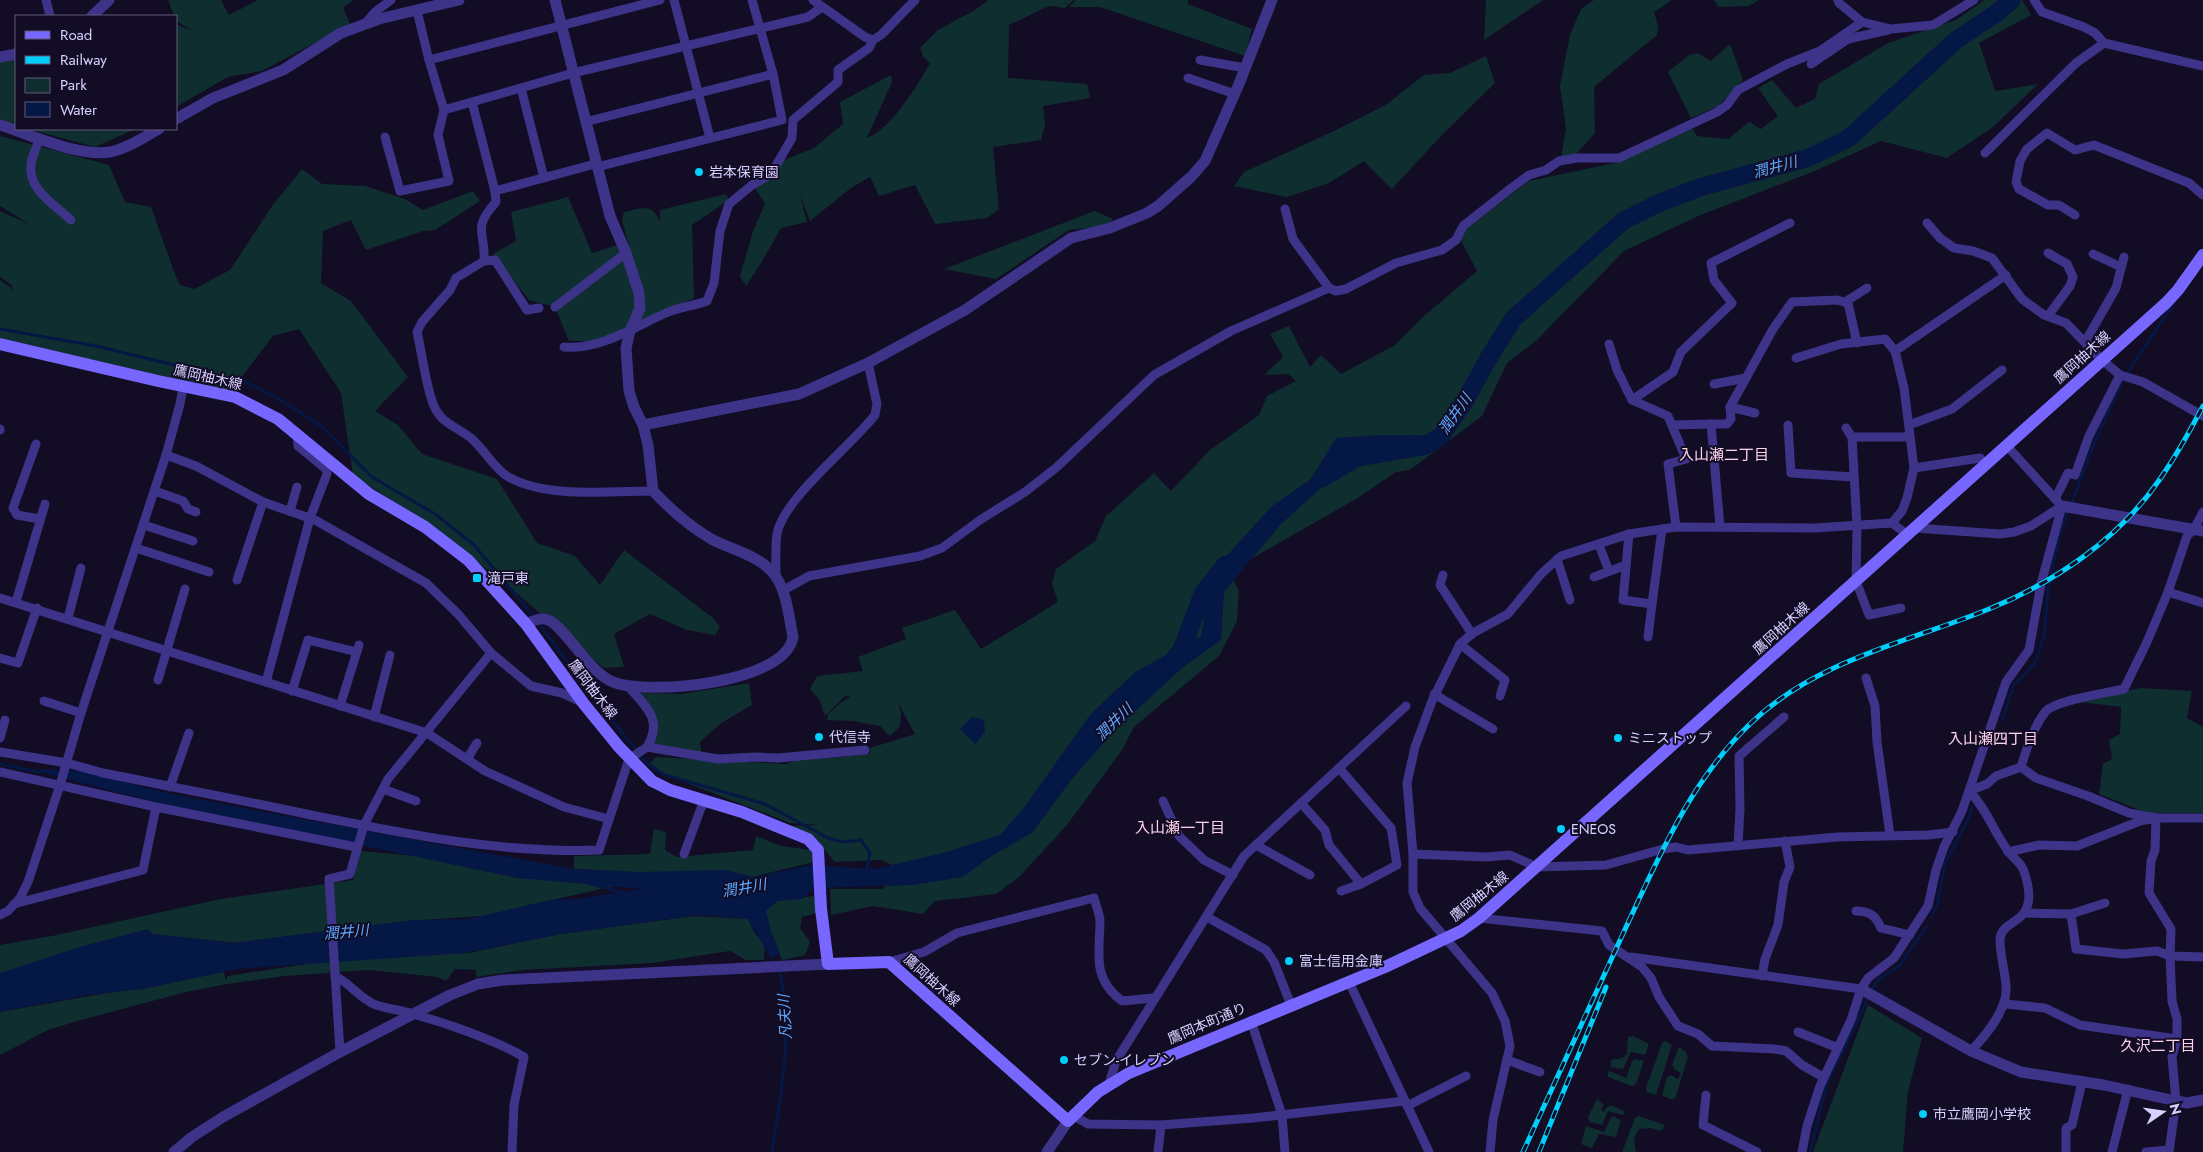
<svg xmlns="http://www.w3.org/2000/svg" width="2203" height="1152" viewBox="0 0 2203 1152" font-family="Jost,'Noto Sans JP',sans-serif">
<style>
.green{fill:#0f2e2f}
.water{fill:#051745}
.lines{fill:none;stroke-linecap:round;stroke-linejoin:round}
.stream{stroke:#051745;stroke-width:3}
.river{stroke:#051745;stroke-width:18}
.minor{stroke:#3d3388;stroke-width:9}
.tertiary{stroke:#3d3388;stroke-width:11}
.secondary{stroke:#7767ff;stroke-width:12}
.rail-casing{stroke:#00cefb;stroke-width:5}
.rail{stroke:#120c25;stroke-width:3;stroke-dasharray:9;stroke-linecap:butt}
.poi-dot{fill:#00cefb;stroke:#120c25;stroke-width:2}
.labels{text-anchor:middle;stroke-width:4;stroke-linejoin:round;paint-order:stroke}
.poi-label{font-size:14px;fill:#d9d0ff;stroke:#120c25;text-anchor:start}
.street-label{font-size:14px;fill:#d9d0ff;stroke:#120c25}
.water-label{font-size:15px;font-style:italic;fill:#5ea8ff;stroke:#120c25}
.neighbourhood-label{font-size:15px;fill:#ffd2eb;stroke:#120c25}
</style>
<rect width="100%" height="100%" fill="#120c25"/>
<g class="green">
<path d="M168 0H221L229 15 258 0H354L343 7 350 24 262 71 228 77 176 107V24L194 31 176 21V16H174Z"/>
<path d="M988 0H1074L1065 8 1049 6 1009 25 1008 78 1087 84 1090 98 1043 106 1045 124 1041 140 993 147 999 209 987 218 935 224 915 185 879 196 870 177 851 188 810 221 800 195 807 222 781 228 761 263 746 286 740 276 753 231 765 204 755 188 772 165 814 148 843 124 840 102 891 75 892 82 867 138C890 130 918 85 930 63L923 56 920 48 938 30 975 10Z"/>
<path d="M1076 0H1188V4L1252 29 1245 56 1100 7H1069Z"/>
<path d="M1486 0H1543L1484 40Z"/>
<path d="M1594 0H1672L1654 12 1658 26 1657 35 1594 87 1595 133 1575 155 1561 157 1566 129 1560 86 1566 55 1570 35 1581 9Z"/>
<path d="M1714 0H1759L1749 6 1718 7Z"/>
<path d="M1984 0H2022L2031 15 1979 43 1995 91 2038 84 1993 127 1947 158 1881 141 1817 170 1696 217 1624 251 1536 341 1507 363 1482 416 1410 470 1396 472 1356 499 1228 572 1239 590 1237 621 1219 656 1134 727 1122 750 1067 825 1019 877 996 894 935 901 923 914 873 906 831 915 830 889H883L897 868 882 860 835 862 819 843 787 826 819 825 790 823 669 776 649 764 656 757 786 764 796 760 842 757 870 753V748L915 734 898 703 901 713 900 726 890 736 880 726 852 721 827 720 828 714 843 701 851 697 845 696 825 716 819 699 810 689 817 676 863 671 858 657 906 639 902 628 955 610 981 649 1058 602 1052 584 1056 569 1095 541 1106 516 1154 473 1171 491 1210 450 1259 415 1267 396 1296 381 1289 374 1264 375 1283 357 1270 334 1289 326 1310 367 1321 355 1341 374 1395 345 1423 317 1477 271 1458 235 1529 181 1615 163 1692 128 1697 136 1728 139 1749 122 1761 129 1778 116 1758 88 1772 80 1796 108 1815 99 1819 84 1888 43 1956 20Z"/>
<path d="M1730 44 1743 80 1718 106 1691 118 1668 72 1689 55 1698 53 1711 61Z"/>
<path d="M16 53V125L0 120V57Z"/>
<path d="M1486 56 1495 83 1441 136 1392 189 1364 161 1329 183 1287 197 1234 186 1244 172 1336 130 1387 104 1424 75 1450 73Z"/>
<path d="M28 129H135L95 147Z"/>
<path d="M0 136 109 165 125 202 151 207 176 277 180 285 194 289 230 270 272 206 302 169 322 184 365 186 405 199 423 210 473 191 480 201 435 230 423 231 366 250 351 220 323 231 321 283 351 301 408 377 375 411 398 425 422 454 497 479 537 543 575 556 600 585 624 550 713 618 720 627 715 635 687 630 650 614 614 634 624 667 604 668C573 643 544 616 514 591 463 549 408 511 353 475L341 393 299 329 273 336 230 392 0 338V280L14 290 10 284 0 277V211L29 224 0 206Z"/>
<path d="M726 194 729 200 692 225 694 298 637 326 592 341H569L555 307 529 300 493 254 516 241 511 212 568 197 592 253 617 245 631 254 622 220 624 212C642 208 652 202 660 222V210Z"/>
<path d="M1095 211 1113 219 1107 226 1069 230 996 279 944 269Z"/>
<path d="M749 683 752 705 721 723 700 742 702 757 651 748 657 727 638 693 681 694Z"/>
<path d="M2141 688 2192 691 2187 718 2203 727V813H2147L2099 794 2103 764 2112 759 2109 740 2120 734 2121 707 2081 702 2084 698Z"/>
<path d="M654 829 666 832 665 850 677 857 753 850 756 836 781 846 811 850 814 862 752 877 726 870 653 873 574 869V856L650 854Z"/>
<path d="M361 851 427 857 623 884 517 908 497 915 407 921 237 943 151 934 0 974V945L52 936 221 899 353 880Z"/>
<path d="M814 896 817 913 802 917 800 928 810 942 805 955 782 960 768 926 766 911 774 901Z"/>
<path d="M694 916 748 919 755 934 765 942 764 960H746L730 951 652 963 523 970 476 977V970L455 969 446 981 438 977 368 970 285 976 227 984 186 992 81 1020 48 1030 0 1055V1012L224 972 226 981 227 976 359 956 469 953 559 934Z"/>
<path d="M1868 1005 1922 1038 1908 1091 1903 1152H1813Z"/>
<path d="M1633 1036 1649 1044 1645 1055 1631 1052 1623 1069 1611 1067V1060L1622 1058 1627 1054 1628 1037Z"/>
<path d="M1665 1041 1672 1045 1656 1095 1647 1092 1646 1088 1662 1043Z"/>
<path d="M1679 1047 1686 1052 1688 1057 1675 1099H1670L1662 1095 1667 1077 1671 1075 1678 1079 1681 1073 1675 1070 1672 1065Z"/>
<path d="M1635 1059 1644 1061 1636 1084 1632 1086 1608 1077V1072L1610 1071 1626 1078 1632 1061Z"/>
<path d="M1597 1099 1604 1105 1601 1109 1604 1112 1607 1107 1612 1105 1625 1112 1623 1115 1608 1111 1602 1125 1590 1122 1588 1117Z"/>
<path d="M1612 1116 1621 1120 1616 1137 1599 1134 1592 1148 1581 1144 1586 1126 1604 1132Z"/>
<path d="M1639 1116 1665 1125 1663 1129 1659 1131 1651 1128 1639 1129 1634 1138 1636 1152H1622L1635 1118Z"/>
</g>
<g class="water">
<path d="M1381 435H1425L1410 457 1351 455 1322 487 1281 524 1224 592 1221 640 1182 668 1115 730 1071 780 1032 833 993 855 963 877 913 885 814 888 802 899 778 901 766 911 771 932 780 953 771 959 748 919 698 915 562 934 465 953 237 969 144 989 87 995 0 1012V973L83 946 148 929 152 934 233 943 414 920 469 919 550 900 577 899 642 889 517 878 289 830 248 826 36 771 43 769 81 771 163 792 248 809 574 869 639 872 726 870 752 877 811 865 875 869 943 853 1000 835 1023 809 1090 715 1135 672 1201 636 1213 571 1271 507 1311 479 1336 438Z"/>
<path d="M972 717 984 720 985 732 975 744 960 729Z"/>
</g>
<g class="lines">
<g class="stream">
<path d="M0 329 96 346 248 383 279 399 321 426 372 477 435 514 474 545 534 617"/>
<path d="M2125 376 2176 300"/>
<path d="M2071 505 2093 446 2122 381"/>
<path d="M538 622 592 696 646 762 662 774 765 804 830 839 843 842 861 840 870 853 866 871"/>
<path d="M2002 721 2013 686 2035 663 2044 636 2048 589 2060 534 2068 510"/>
<path d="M0 764 39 772"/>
<path d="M588 883 623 893"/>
<path d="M1931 917 1937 905 1945 864 1970 815 1972 807"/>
<path d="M772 1152C782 1091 793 1030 779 969"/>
<path d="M1810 1152 1827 1083 1855 1027 1868 997 1877 981 1899 966 1927 926"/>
</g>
<g class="river">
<path d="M1321 479 1356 458 1425 446 1441 436 1465 401 1488 359 1513 319 1623 221 1659 203 1701 187 1808 158 1849 138 1955 41 1995 14 2012 0"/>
<path d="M1171 663 1182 649 1203 593 1225 565"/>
</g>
<g class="minor">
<path d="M46 0 50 16"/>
<path d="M674 0 710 138"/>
<path d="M813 0 865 37 873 40 881 35 915 0"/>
<path d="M1838 0 1839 3 1862 22 1891 29 1933 25 1974 0"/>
<path d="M2034 0 2042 12 2084 27 2095 33 2104 43 2203 66"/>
<path d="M365 24 375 12 391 0"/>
<path d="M429 60 660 0"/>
<path d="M1200 60 1245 68"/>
<path d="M1811 64 1848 39 1888 30"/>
<path d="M1188 78 1235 94"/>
<path d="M521 88 544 178"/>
<path d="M472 102 495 191 496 202C471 230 486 231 484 261L456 278 450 290 422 322 417 332C422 353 426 388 434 406 441 423 457 427 471 438 483 448 494 468 507 476 545 499 611 491 653 491"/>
<path d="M444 110 573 73 808 17 822 7"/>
<path d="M585 122 773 74"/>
<path d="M385 137 400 191 449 181 438 135 444 110 429 60 417 11"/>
<path d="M40 138C37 146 32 156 31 164 27 189 55 205 71 220"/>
<path d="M1985 153 2076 63 2104 43"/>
<path d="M597 167 782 120 773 74 752 0"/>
<path d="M495 191 595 164"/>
<path d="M1285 209 1293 239 1329 288 1336 291 1346 289 1396 263 1442 250 1456 240 1463 226 1510 189 1529 175 1546 170 1559 161 1577 158H1619L1717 112 1727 105 1738 90 1787 64 1820 51 1862 22"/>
<path d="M2075 215 2059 205H2048L2019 189 2016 182 2020 161 2027 149 2047 133 2075 150 2094 145 2189 183 2203 195"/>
<path d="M1927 223 1940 238 1954 248 1973 251 1992 258 2022 299 2044 315 2066 323 2102 360 2120 375 2143 382 2203 416"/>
<path d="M2093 254 2121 267"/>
<path d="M484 261 495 260 527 310 539 308"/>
<path d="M1845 302 1867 288"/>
<path d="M555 307 626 253"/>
<path d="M2048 316 2070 286 2073 277 2067 264 2048 253"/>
<path d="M2085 342 2116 288 2124 257"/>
<path d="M1609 344 1617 370 1632 400 1673 372 1681 352 1732 303 1714 280 1711 263 1790 223"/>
<path d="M564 347C600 350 634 327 666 313 679 307 694 306 707 301L714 283 720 231 729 204 752 185 771 174 792 138 793 120 838 82V70L869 48 873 40"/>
<path d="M1796 358 1841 344 1885 339 1895 351"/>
<path d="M1714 384 1746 378"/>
<path d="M1632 400 1668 416 1686 459 1668 464 1676 527"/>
<path d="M1730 407 1755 413"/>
<path d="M1672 425 1711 424"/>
<path d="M1788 425 1791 473 1854 477"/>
<path d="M1909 425 1952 409 2002 370"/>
<path d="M1846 428 1852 437 1857 527 1856 581 1869 615 1901 608"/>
<path d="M0 430V429"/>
<path d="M1852 437H1909"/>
<path d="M36 444 13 508 17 515 40 519"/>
<path d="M2007 446 2058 502"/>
<path d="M166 455 196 466 263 502 315 520 426 583 458 614 491 653 531 686 562 693 583 703"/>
<path d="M1914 468 1980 458 1985 466"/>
<path d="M155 491 183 501 188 509 196 512"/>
<path d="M2055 499 2068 473 2075 475 2089 436 2120 375"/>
<path d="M290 511 297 487"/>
<path d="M1892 523 1902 511 1907 498 1914 468 1904 388 1895 351 2006 275"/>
<path d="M144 525 193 541"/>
<path d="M1720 527 1711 424H1727L1731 419 1730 407 1773 329 1792 302 1837 300 1848 303 1857 343"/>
<path d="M1915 528 2000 534 2014 532 2031 526 2062 506"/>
<path d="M1629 534 1623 600 1652 604 1648 637"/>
<path d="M1599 545 1609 571"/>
<path d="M136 548 209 572"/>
<path d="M1557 559 1570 600"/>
<path d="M1443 575 1440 585 1472 634"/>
<path d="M776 576C776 563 775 547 777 534 783 499 852 445 875 415L877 404 868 363"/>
<path d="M1594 577 1626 565"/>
<path d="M237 580 263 502"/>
<path d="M782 591 809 576 920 556 942 548 980 520 1025 492 1057 467 1154 375 1231 331 1329 288"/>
<path d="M2168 592 2203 603"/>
<path d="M0 598 427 733 485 771 564 807 609 819"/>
<path d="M16 602 45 504"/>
<path d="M1652 604 1662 529"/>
<path d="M68 618 81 568"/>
<path d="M1460 644 1505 680 1500 696"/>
<path d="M0 658 18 663 37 608"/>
<path d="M1866 678 1875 706 1877 742 1890 835"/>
<path d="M158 680 185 589"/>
<path d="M266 682 310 518 327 474 326 469 298 446 297 434"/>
<path d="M627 685C645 706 664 719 647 747"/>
<path d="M292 691 308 640 357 652"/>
<path d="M1434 694 1493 729"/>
<path d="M44 701 81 713"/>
<path d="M340 706 359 645"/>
<path d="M374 717 390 655"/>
<path d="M0 738 5 720"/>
<path d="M0 752 67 763 103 773C172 787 242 800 311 815 405 834 503 854 599 850L629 759 647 747 718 759 756 757 778 758 865 750"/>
<path d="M467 759 477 743"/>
<path d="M2021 767 2036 778 2088 796 2129 813 2156 818H2203"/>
<path d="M0 772 156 807 356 847"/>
<path d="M170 787 189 733"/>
<path d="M383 789 416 801"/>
<path d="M1163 801 1179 836 1204 860 1233 875"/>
<path d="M1301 803 1325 830 1329 845 1361 884 1397 865 1391 828 1339 768"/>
<path d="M1256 845 1310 875"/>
<path d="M1738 846 1740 808 1739 756 1784 717"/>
<path d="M2008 852 2039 845 2077 846 2140 821 2156 818 2155 850 2151 861 2149 893 2171 929 2170 956 2172 1001 2177 1019V1039L2172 1057 2176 1101 2169 1152"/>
<path d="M684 854 701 808 706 801"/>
<path d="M1413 854 1486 857 1510 855 1537 867 1606 865 1663 849 1676 847 1688 850 1838 837 1929 835 1953 832"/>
<path d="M1341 891 1361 884"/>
<path d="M14 904 143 870 156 807"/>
<path d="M1856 911C1870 911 1876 916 1881 928L1910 935"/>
<path d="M2024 913 2071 914 2105 903"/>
<path d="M2071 914 2076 949 2123 954 2157 951 2170 956 2203 957"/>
<path d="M0 915 8 911 20 898 28 882 60 785 81 713 166 455 180 404 183 387"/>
<path d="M1207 917 1266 950 1274 962 1291 1005"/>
<path d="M1479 918 1602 931 1609 945 1642 967 1651 978 1659 997 1678 1026 1698 1034 1712 1046 1774 1049 1786 1051 1802 1065 1823 1077"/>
<path d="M1631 957 1861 989"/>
<path d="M889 962 924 952 957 933 1094 898C1096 905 1099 913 1100 920 1100 953 1091 978 1122 1001L1153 998"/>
<path d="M335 976C351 984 359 998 376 1005 388 1009 401 1010 413 1014 446 1023 495 1040 524 1057L514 1105 512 1152"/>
<path d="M1762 976 1765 959 1778 925 1784 882 1790 867 1785 841"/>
<path d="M1349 982 1429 1152"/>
<path d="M2006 1004 2045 1008 2080 1025 2177 1039"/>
<path d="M1251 1021 1282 1115 1285 1152"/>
<path d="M1798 1032 1836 1047"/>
<path d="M1971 1051C1987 1034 2008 1009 2006 986 2005 971 2000 955 2000 940 2000 926 2017 923 2024 913 2033 900 2028 882 2023 869 2020 862 2012 857 2008 851 1993 831 1987 809 1969 791L1987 784 1996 776 2021 767C2026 750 2034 725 2046 711 2057 700 2107 693 2124 689L2147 642 2168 592 2187 536 2194 529 2203 512"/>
<path d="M340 1052 329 879 350 874 364 825 388 779 491 653"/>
<path d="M1507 1060 1540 1072"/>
<path d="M1109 1084 1116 1061 1244 856 1406 706"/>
<path d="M1706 1095 1703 1125 1757 1152"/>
<path d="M1407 1106 1466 1076"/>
<path d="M1072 1115 1088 1124 1161 1125 1253 1118 1405 1101"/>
<path d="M1158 1152 1161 1125"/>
<path d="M1490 1152 1493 1120 1510 1046 1505 1021 1492 993 1420 908 1413 892V854L1407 783 1415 747 1432 701 1460 644 1473 633 1508 614 1541 574 1561 556 1629 534 1676 527 1814 528 1892 523 1908 535"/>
<path d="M1802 1152 1807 1126 1820 1086 1851 1020 1861 989 1868 978 1894 958 1928 906 1936 870 1944 847 1962 811 2006 682 2029 650 2041 584 2062 506"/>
<path d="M2066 1152V1128L2072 1125 2082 1082"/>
<path d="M2112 1152 2128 1089"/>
<path d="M2146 1152 2169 1150"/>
</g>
<g class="tertiary">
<path d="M92 16 109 0"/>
<path d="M0 57 16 54"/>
<path d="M176 119 213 98 283 70 341 33 379 19 459 0"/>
<path d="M0 125C31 135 78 157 110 152 127 149 144 137 159 129"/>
<path d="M643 425 799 394 868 363 965 310 1071 238 1110 228 1147 213 1158 206 1191 177 1205 161 1239 84 1272 0"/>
<path d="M2062 506 2203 531"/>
<path d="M526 624C531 622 538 618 544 619 561 619 588 673 613 682 649 696 786 683 793 637 789 618 787 593 776 577 764 557 733 550 713 540 692 528 670 509 653 491L648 445 643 425 634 407 629 391 626 348 630 331 640 308 639 293 626 253 610 216 555 0"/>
<path d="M1861 989 1971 1051 2021 1072 2104 1085 2176 1101 2187 1103 2203 1100"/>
<path d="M174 1152 192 1137 223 1117 340 1052 450 995 478 984 503 980 828 964"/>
<path d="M1047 1152 1068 1121"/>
</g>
<path class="secondary" d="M0 344 158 381 235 397 278 419 369 494 425 527 468 560 526 624 584 704 619 747 652 781 670 790 742 812 808 839 818 850 821 909 828 964 889 962 1068 1121 1098 1092 1129 1073 1385 967 1461 931 1479 918 2166 303 2178 290 2203 255"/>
<defs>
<g id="rail">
<path d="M1523 1152C1558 1076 1592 1000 1627 925 1661 852 1692 779 1751 723 1817 660 1908 642 1989 609 2055 582 2119 539 2160 479 2176 456 2190 431 2203 406"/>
<path d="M1539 1152 1606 987"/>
</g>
</defs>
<use href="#rail" class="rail-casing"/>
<use href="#rail" class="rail"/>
</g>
<g class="poi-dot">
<circle cx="699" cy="172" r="5"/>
<rect x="472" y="573" width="10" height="10" rx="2.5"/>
<circle cx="819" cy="737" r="5"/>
<circle cx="1618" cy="738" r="5"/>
<circle cx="1561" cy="829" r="5"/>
<circle cx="1289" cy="961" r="5"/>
<circle cx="1064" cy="1060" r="5"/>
<circle cx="1923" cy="1114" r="5"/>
</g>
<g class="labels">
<g class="poi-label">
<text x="709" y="177">岩本保育園</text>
<text x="487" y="583">滝戸東</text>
<text x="829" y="742">代信寺</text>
<text x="1628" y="743">ミニストップ</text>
<text x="1571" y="834">ENEOS</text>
<text x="1299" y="966">富士信用金庫</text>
<text x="1074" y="1065">セブン-イレブン</text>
<text x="1933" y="1119">市立鷹岡小学校</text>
</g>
<g class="street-label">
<text transform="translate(2082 357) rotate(-42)" y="5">鷹岡柚木線</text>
<text transform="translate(208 377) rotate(13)" y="5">鷹岡柚木線</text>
<text transform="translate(1781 628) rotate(-42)" y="5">鷹岡柚木線</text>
<text transform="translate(593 689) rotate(53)" y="5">鷹岡柚木線</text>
<text transform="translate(1479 896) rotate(-39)" y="5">鷹岡柚木線</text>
<text transform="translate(932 980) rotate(42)" y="5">鷹岡柚木線</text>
<text transform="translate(1207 1023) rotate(-23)" y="5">鷹岡本町通り</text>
</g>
<g class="water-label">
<text transform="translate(1775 167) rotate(-15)" y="5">潤井川</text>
<text transform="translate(1455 414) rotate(-55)" y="5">潤井川</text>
<text transform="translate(1114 722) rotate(-44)" y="5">潤井川</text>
<text transform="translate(744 888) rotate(-10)" y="5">潤井川</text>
<text transform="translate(346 932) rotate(-5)" y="5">潤井川</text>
<text transform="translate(785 1017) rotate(-93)" y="5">凡夫川</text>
</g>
<g class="neighbourhood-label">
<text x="1724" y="460">入山瀬二丁目</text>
<text x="1993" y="744">入山瀬四丁目</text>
<text x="1180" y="833">入山瀬一丁目</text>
<text x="2158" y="1051">久沢二丁目</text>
</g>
</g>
<rect x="15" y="15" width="162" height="115" fill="#120c25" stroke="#625a7c"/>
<rect x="25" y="31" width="25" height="8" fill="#7767ff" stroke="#625a7c"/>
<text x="60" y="40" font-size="15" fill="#d9d0ff">Road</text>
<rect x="25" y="56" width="25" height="8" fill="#00cefb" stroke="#625a7c"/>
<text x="60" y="65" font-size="15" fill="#d9d0ff">Railway</text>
<rect x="25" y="78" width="25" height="15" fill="#0f2e2f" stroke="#625a7c"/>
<text x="60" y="90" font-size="15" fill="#d9d0ff">Park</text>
<rect x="25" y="102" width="25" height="15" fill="#051745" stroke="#625a7c"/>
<text x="60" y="115" font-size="15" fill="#d9d0ff">Water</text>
<g transform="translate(2163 1112) rotate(77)" stroke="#120c25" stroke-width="4" paint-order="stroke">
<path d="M0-4L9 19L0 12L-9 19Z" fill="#d9d0ff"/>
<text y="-8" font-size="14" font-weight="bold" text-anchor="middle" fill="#d9d0ff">N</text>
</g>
</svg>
